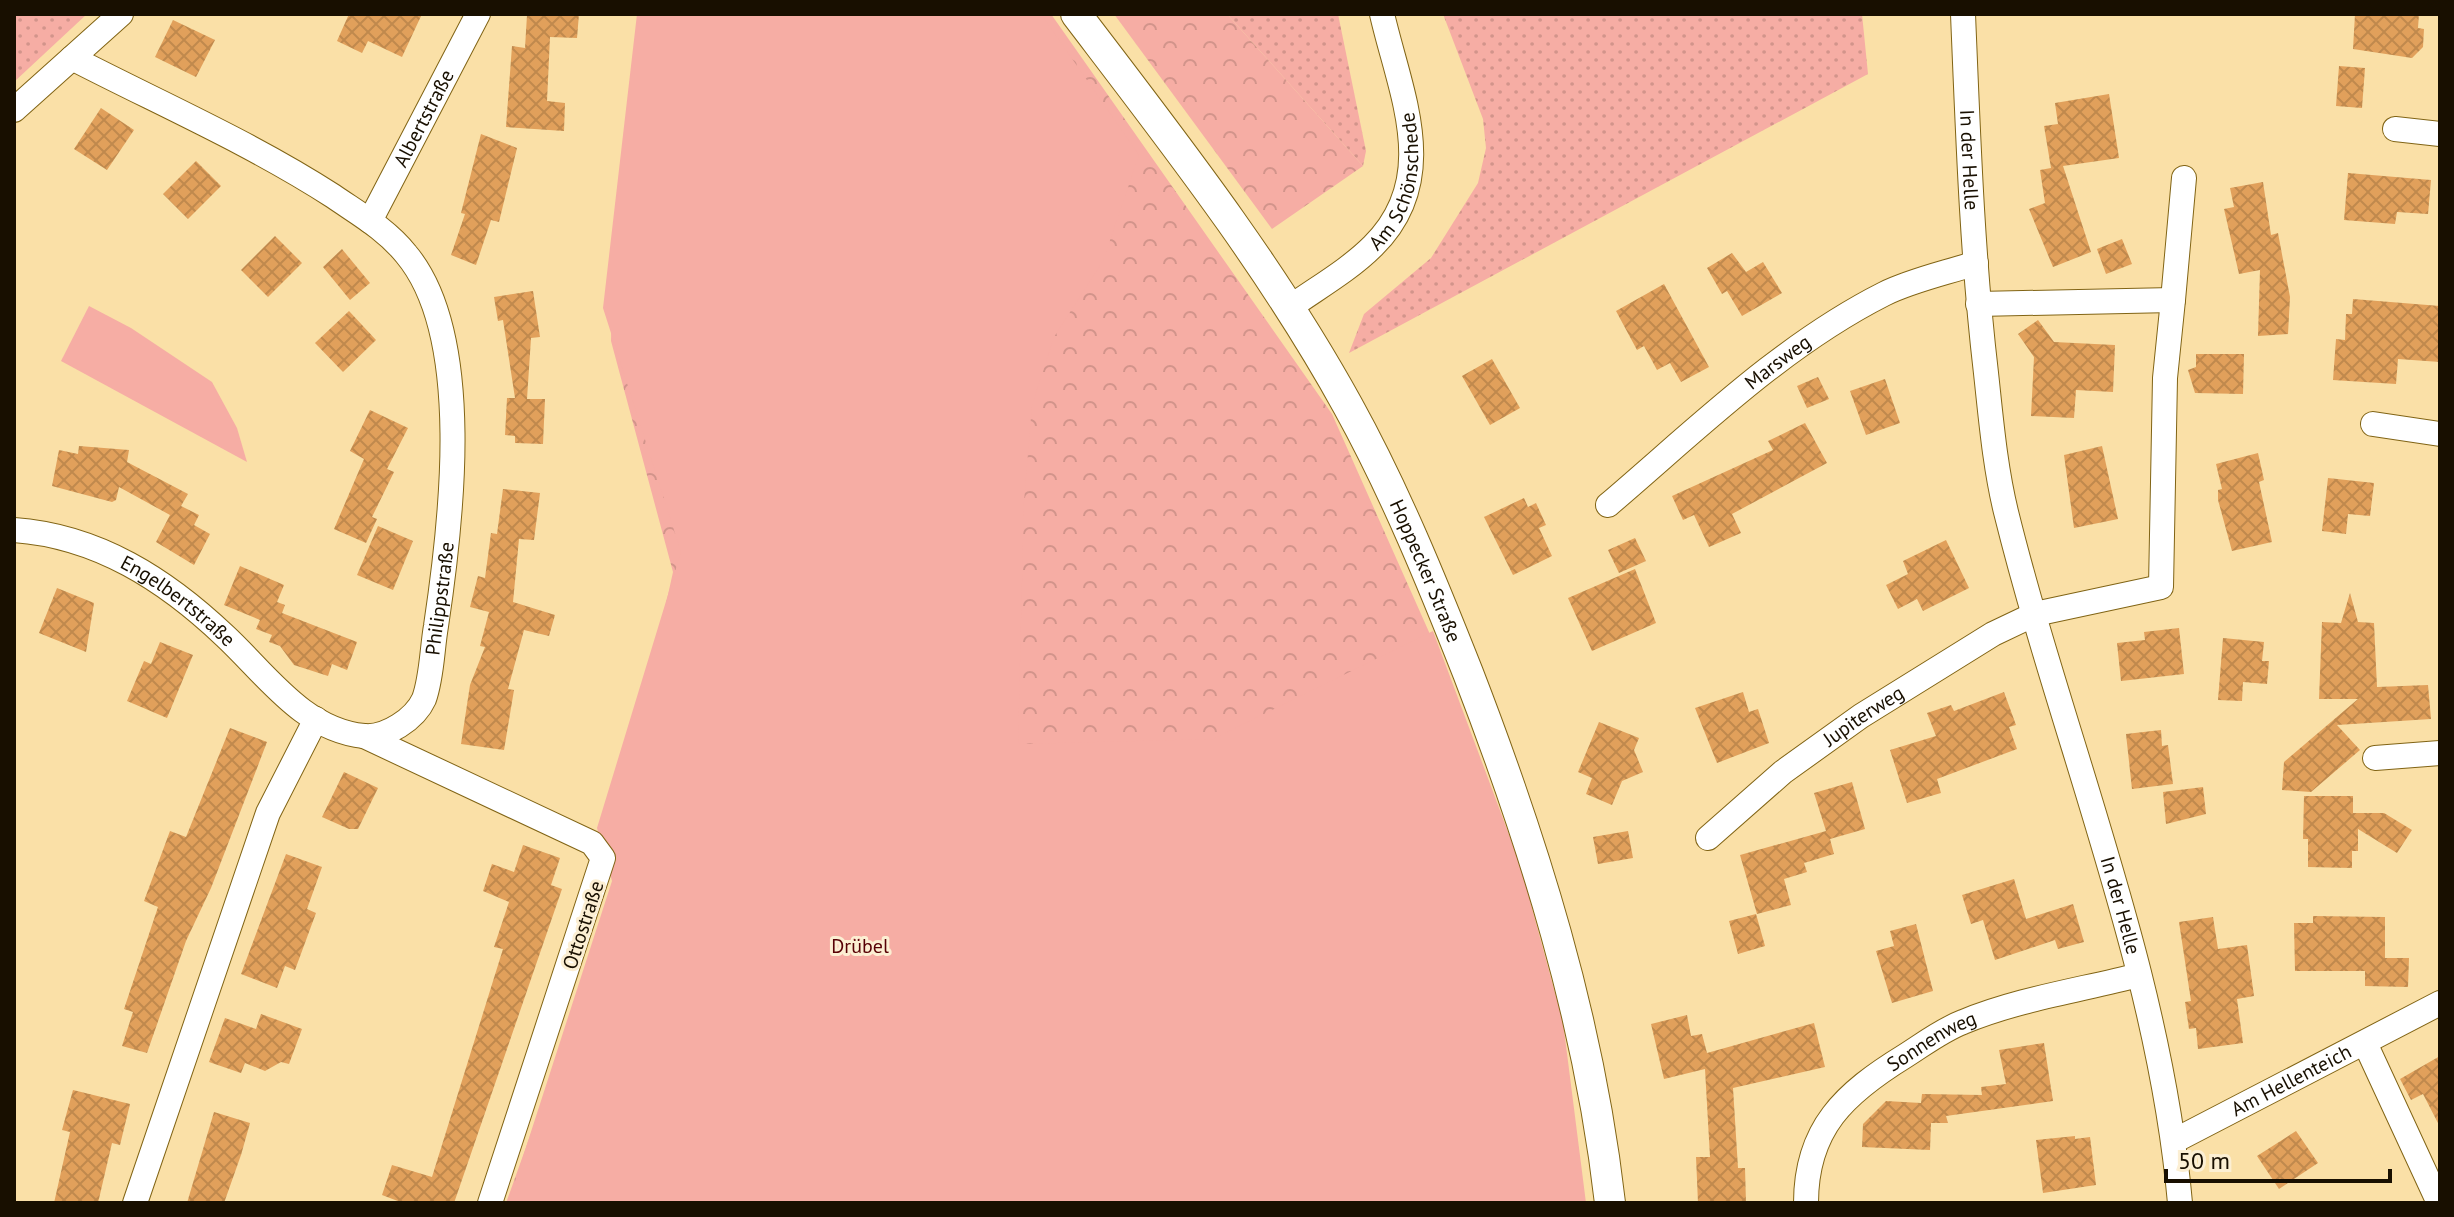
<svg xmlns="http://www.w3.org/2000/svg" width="2454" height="1217" viewBox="0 0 2454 1217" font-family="'PT Sans',sans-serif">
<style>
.grass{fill:url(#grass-dots)}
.forest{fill:url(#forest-crowns)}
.green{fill:#f6ada4}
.building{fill:url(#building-cross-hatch)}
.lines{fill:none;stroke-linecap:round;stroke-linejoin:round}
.minor-casing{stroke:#816415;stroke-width:26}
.tertiary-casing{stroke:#816415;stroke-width:32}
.minor{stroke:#fff;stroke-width:24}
.tertiary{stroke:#fff;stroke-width:30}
.labels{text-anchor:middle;stroke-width:6;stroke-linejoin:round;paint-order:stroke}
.street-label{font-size:20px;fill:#180f00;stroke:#fcefd3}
.park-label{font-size:20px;fill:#570105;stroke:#fcefd3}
</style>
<defs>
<pattern id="grass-dots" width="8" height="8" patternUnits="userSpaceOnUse" patternTransform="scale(2)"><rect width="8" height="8" fill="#f6ada4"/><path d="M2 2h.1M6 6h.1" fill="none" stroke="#d2948b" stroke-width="1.8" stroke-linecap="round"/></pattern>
<pattern id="forest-crowns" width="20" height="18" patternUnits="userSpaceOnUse" patternTransform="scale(2)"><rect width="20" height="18" fill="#f6ada4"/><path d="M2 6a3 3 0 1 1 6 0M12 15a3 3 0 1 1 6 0" fill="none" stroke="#d2948b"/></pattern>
<pattern id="building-cross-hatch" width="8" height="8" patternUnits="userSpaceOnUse" patternTransform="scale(2)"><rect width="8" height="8" fill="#e1a05b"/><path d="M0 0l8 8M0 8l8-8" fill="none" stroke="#c0894d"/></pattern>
</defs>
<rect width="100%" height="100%" fill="#fae0a7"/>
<g class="grass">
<path d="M14 14H87L14 82Z"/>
<path d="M1227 14H1338L1366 151 1363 166Z"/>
<path d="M1443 14H1862L1868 74 1349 353 1364 314 1431 258 1478 183 1486 148 1483 119Z"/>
</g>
<g class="forest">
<path d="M642 14H1051L1332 414 1441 659 1578 1203H506L662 767 654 658 673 572 611 341 612 291Z"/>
<path d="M1114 14H1227L1363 166 1272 229Z"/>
</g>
<g class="green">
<path d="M637 14H1041L1139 155 1103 261 1054 337 1032 405 1024 502 1018 744 1213 739 1433 631 1520 864 1563 1022 1586 1203H508L612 881 597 828 681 552 603 308Z"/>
<path d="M89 306 131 328 212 382 237 428 247 462 61 361Z"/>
</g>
<g class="building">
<path d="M349 14H422L402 57 368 41 362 53 337 41Z"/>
<path d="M579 14 577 38 550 37 547 101 565 103 564 131 506 127 512 46 525 48 527 15Z"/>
<path d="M2355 14H2419L2418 28 2424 29 2423 47 2412 58 2353 49Z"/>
<path d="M173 20 215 40 196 77 155 57Z"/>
<path d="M2339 66 2365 68 2362 108 2336 106Z"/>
<path d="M2109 94 2119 158 2063 166 2091 252 2053 267 2029 209 2045 203 2040 170 2051 168 2044 126 2058 124 2055 103Z"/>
<path d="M101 108 134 130 107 170 74 149Z"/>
<path d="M481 134 517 148 499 222 491 220 476 265 451 255 465 214 461 213Z"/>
<path d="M196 161 221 186 188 219 163 194Z"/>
<path d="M2348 173 2431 180 2428 214 2397 212 2395 224 2344 220Z"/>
<path d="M2263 182 2271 235 2278 233 2290 297 2288 334 2258 336 2260 270 2239 274 2224 209 2234 207 2230 188Z"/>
<path d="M275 236 302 263 268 297 241 270Z"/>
<path d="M2122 239 2132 264 2106 274 2097 249Z"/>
<path d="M342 249 370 283 350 300 323 267Z"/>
<path d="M1732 253 1746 272 1763 262 1782 293 1742 316 1727 291 1722 294 1707 268Z"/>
<path d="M1664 284 1709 367 1681 382 1670 363 1657 370 1644 346 1637 350 1616 311Z"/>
<path d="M533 291 540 337 531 338 527 399H545L543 444 515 443V436L505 435 507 398H515L503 320 498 321 494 297Z"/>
<path d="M2353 299 2440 306V362L2398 359 2396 384 2333 380 2336 339 2345 340 2346 314H2352Z"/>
<path d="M349 311 376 340 343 372 315 343Z"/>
<path d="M2038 320 2054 342 2115 345 2113 392 2076 390 2074 418 2031 416 2034 357 2018 334Z"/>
<path d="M2196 354H2244L2243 394 2195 393 2188 370 2196 367Z"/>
<path d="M1492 359 1520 408 1490 425 1462 376Z"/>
<path d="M1818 377 1829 399 1807 408 1797 386Z"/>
<path d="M1885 379 1900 423 1866 435 1850 391Z"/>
<path d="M370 410 408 428 387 469 394 472 372 517 377 519 366 543 334 529 364 459 350 451Z"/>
<path d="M1805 423 1827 463 1732 514 1741 533 1709 547 1694 515 1683 520 1672 496 1773 450 1768 441Z"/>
<path d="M79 446 129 450 127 462 188 494 181 506 199 515 194 525 210 534 194 565 156 542 170 515 119 487 116 500 112 502 52 486 59 450 78 454Z"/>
<path d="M2102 446 2118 519 2074 528 2064 455Z"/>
<path d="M2258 453 2264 480 2259 482 2272 542 2232 551 2218 500V490L2222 489 2216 464Z"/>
<path d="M2328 478 2374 483 2370 516 2348 514 2346 534 2322 531Z"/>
<path d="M503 489 540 493 534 540 519 539 513 602 555 615 549 636 524 630 508 689 514 690 504 750 461 744 470 685 485 647 480 646 489 612 470 607 478 576 485 578 491 533 497 534Z"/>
<path d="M1524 498 1528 507 1536 503 1546 525 1539 528 1552 556 1513 575 1484 517Z"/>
<path d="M378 526 413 541 393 590 357 575Z"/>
<path d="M1635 538 1646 561 1619 573 1608 550Z"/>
<path d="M1946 540 1969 588 1923 611 1917 599 1898 609 1886 585 1908 574 1903 561Z"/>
<path d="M240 566 284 585 277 602 285 605 282 613 357 642 347 670 332 664 328 676 294 665 280 646 269 642 272 635 256 629 260 620 224 605Z"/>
<path d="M1635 569 1656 623 1592 651 1568 598Z"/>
<path d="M57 588 94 603 86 652 39 633Z"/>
<path d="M2350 593 2358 622 2374 623 2377 687 2428 685 2431 719 2337 725 2360 750 2311 792 2282 790 2284 762 2358 699H2319L2322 622 2341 623Z"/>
<path d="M2179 628 2184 674 2121 681 2117 643 2145 640 2144 632Z"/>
<path d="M2223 638 2264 642 2262 661H2269L2267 684 2243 682 2242 701 2218 700Z"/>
<path d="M160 642 193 655 167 718 127 701 144 661 151 664Z"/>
<path d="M1743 692 1749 712 1758 709 1769 743 1717 763 1695 708Z"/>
<path d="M2004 692 2016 725 2009 727 2017 749 1937 779 1941 793 1907 803 1890 750 1936 736 1927 713 1951 705 1954 711Z"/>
<path d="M1599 722 1639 738 1634 750 1643 772 1622 781 1612 805 1586 794 1592 778 1578 772Z"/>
<path d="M230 728 267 742 211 888 186 941 147 1053 122 1046 133 1012 124 1009 158 907 144 901 170 831 186 837Z"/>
<path d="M2161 730 2162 746 2168 745 2173 784 2132 789 2126 734Z"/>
<path d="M344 772 378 788 358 829H349L322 817Z"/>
<path d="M1852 782 1865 829 1830 839 1834 854 1804 863 1807 872 1784 879 1791 905 1757 914 1740 855 1826 831 1814 793Z"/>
<path d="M2203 787 2206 814 2166 824 2163 792Z"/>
<path d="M2304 796H2353V813H2384L2412 830 2397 853 2358 829V851H2352V868L2308 867V839H2303Z"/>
<path d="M1628 831 1633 858 1598 864 1593 837Z"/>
<path d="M523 845 560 858 551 885 562 889 454 1203H403L382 1195 392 1165 432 1177 503 949 494 947 509 902 483 891 492 864 514 872Z"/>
<path d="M286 854 322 867 307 909 316 913 295 970 285 966 277 988 241 974Z"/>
<path d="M2014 879 2026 919 2073 904 2084 942 2058 949 2055 940 1995 960 1983 920 1971 924 1962 895Z"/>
<path d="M1756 914 1765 946 1738 954 1729 921Z"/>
<path d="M2313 916 2385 917V958H2409L2408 987 2365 986V971H2295L2294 923H2313Z"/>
<path d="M2213 917 2218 949 2247 945 2254 996 2237 999 2243 1043 2198 1049 2196 1028 2189 1029 2185 1002 2191 1001 2179 922Z"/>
<path d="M1916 924 1933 991 1892 1003 1876 951 1894 946 1890 931Z"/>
<path d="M261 1014 302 1029 289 1064 281 1062 265 1071 245 1063 241 1073 209 1062 225 1018 256 1029Z"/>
<path d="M1687 1015 1691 1036 1702 1034 1707 1053 1814 1023 1825 1067 1733 1088 1738 1168H1745L1746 1203H1698L1696 1157H1710L1705 1069 1664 1079 1651 1024Z"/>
<path d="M2044 1043 2053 1101 1946 1116 1948 1123H1931L1930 1150 1862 1147 1863 1124 1886 1101 1921 1103 1922 1094 1982 1095 1981 1087 2006 1084 1999 1050Z"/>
<path d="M2440 1056V1127L2423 1094 2411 1100 2400 1079Z"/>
<path d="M73 1090 130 1104 120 1145 112 1143 98 1203H54L70 1132 62 1130Z"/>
<path d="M214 1112 250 1123 241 1155 224 1203H187Z"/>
<path d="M2296 1131 2318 1163 2279 1189 2257 1156Z"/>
<path d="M2075 1136V1139L2090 1137 2096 1185 2043 1193 2036 1140Z"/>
</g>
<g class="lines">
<defs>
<g id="minor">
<path id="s1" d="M1963 14C1968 134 1972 254 1986 373 1991 419 1995 467 2006 512 2063 742 2159 966 2180 1203"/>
<path d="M14 110 121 14"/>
<path d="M2395 129 2440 134"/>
<path id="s2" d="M370 221 478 14"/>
<path d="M1978 304 2173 300 2184 178"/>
<path id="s3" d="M1289 308C1317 288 1349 270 1373 246 1442 178 1400 93 1382 14"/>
<path d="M2373 424 2440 434"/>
<path id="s4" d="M1608 505C1695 431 1781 346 1884 294 1912 280 1946 273 1976 263"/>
<path id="s5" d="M14 530C98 536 166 580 225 636 266 674 303 730 364 736 386 738 415 719 424 699 432 677 432 649 436 626 451 526 475 336 406 254 386 229 359 214 333 196 251 143 159 103 72 58"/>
<path d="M364 736 592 843 603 858 490 1203"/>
<path d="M2375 758 2440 753"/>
<path id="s6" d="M1708 838 1783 772 1861 716 1993 634 2035 614 2161 587 2165 378 2173 300"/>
<path d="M2365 1043 2439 1203"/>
<path id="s7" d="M2174 1141 2440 1003"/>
<path d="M135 1203 268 813 316 719"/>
<path id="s8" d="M1806 1203C1806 1128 1845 1093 1905 1056 1924 1044 1942 1030 1963 1022 2018 999 2081 990 2139 975"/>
</g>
<g id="tertiary">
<path id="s9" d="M1076 14C1172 140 1271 266 1348 406 1395 491 1432 582 1468 673 1534 844 1589 1019 1610 1203"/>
</g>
</defs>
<use href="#minor" class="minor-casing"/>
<use href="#tertiary" class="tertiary-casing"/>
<use href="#minor" class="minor"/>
<use href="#tertiary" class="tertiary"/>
</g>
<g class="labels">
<g class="street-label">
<text dy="7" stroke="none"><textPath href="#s2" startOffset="116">Albertstraße</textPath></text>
<text dy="7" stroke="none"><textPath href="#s1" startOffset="146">In der Helle</textPath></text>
<text dy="7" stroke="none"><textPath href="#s3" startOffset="176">Am Schönschede</textPath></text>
<text dy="7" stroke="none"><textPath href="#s4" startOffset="222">Marsweg</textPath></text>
<text dy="7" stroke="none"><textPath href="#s9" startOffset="660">Hoppecker Straße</textPath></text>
<text dy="7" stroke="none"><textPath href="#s5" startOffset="592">Philippstraße</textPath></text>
<text dy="7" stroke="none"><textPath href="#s5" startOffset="182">Engelbertstraße</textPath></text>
<text dy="7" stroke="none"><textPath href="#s6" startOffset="198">Jupiterweg</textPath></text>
<text dy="7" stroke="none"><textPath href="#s1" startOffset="910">In der Helle</textPath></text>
<text transform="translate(583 925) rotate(-72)" y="7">Ottostraße</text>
<text dy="7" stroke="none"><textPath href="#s8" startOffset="218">Sonnenweg</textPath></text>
<text dy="7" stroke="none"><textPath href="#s7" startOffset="132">Am Hellenteich</textPath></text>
</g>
<g class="park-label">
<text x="860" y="953">Drübel</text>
</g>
</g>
<rect width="2454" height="1217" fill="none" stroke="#180f00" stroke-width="32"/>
<path d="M2166 1169v12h224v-12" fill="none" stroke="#180f00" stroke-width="4"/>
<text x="2178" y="1169" font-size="24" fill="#180f00" stroke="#fcefd3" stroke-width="6" paint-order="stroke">50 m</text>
</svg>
